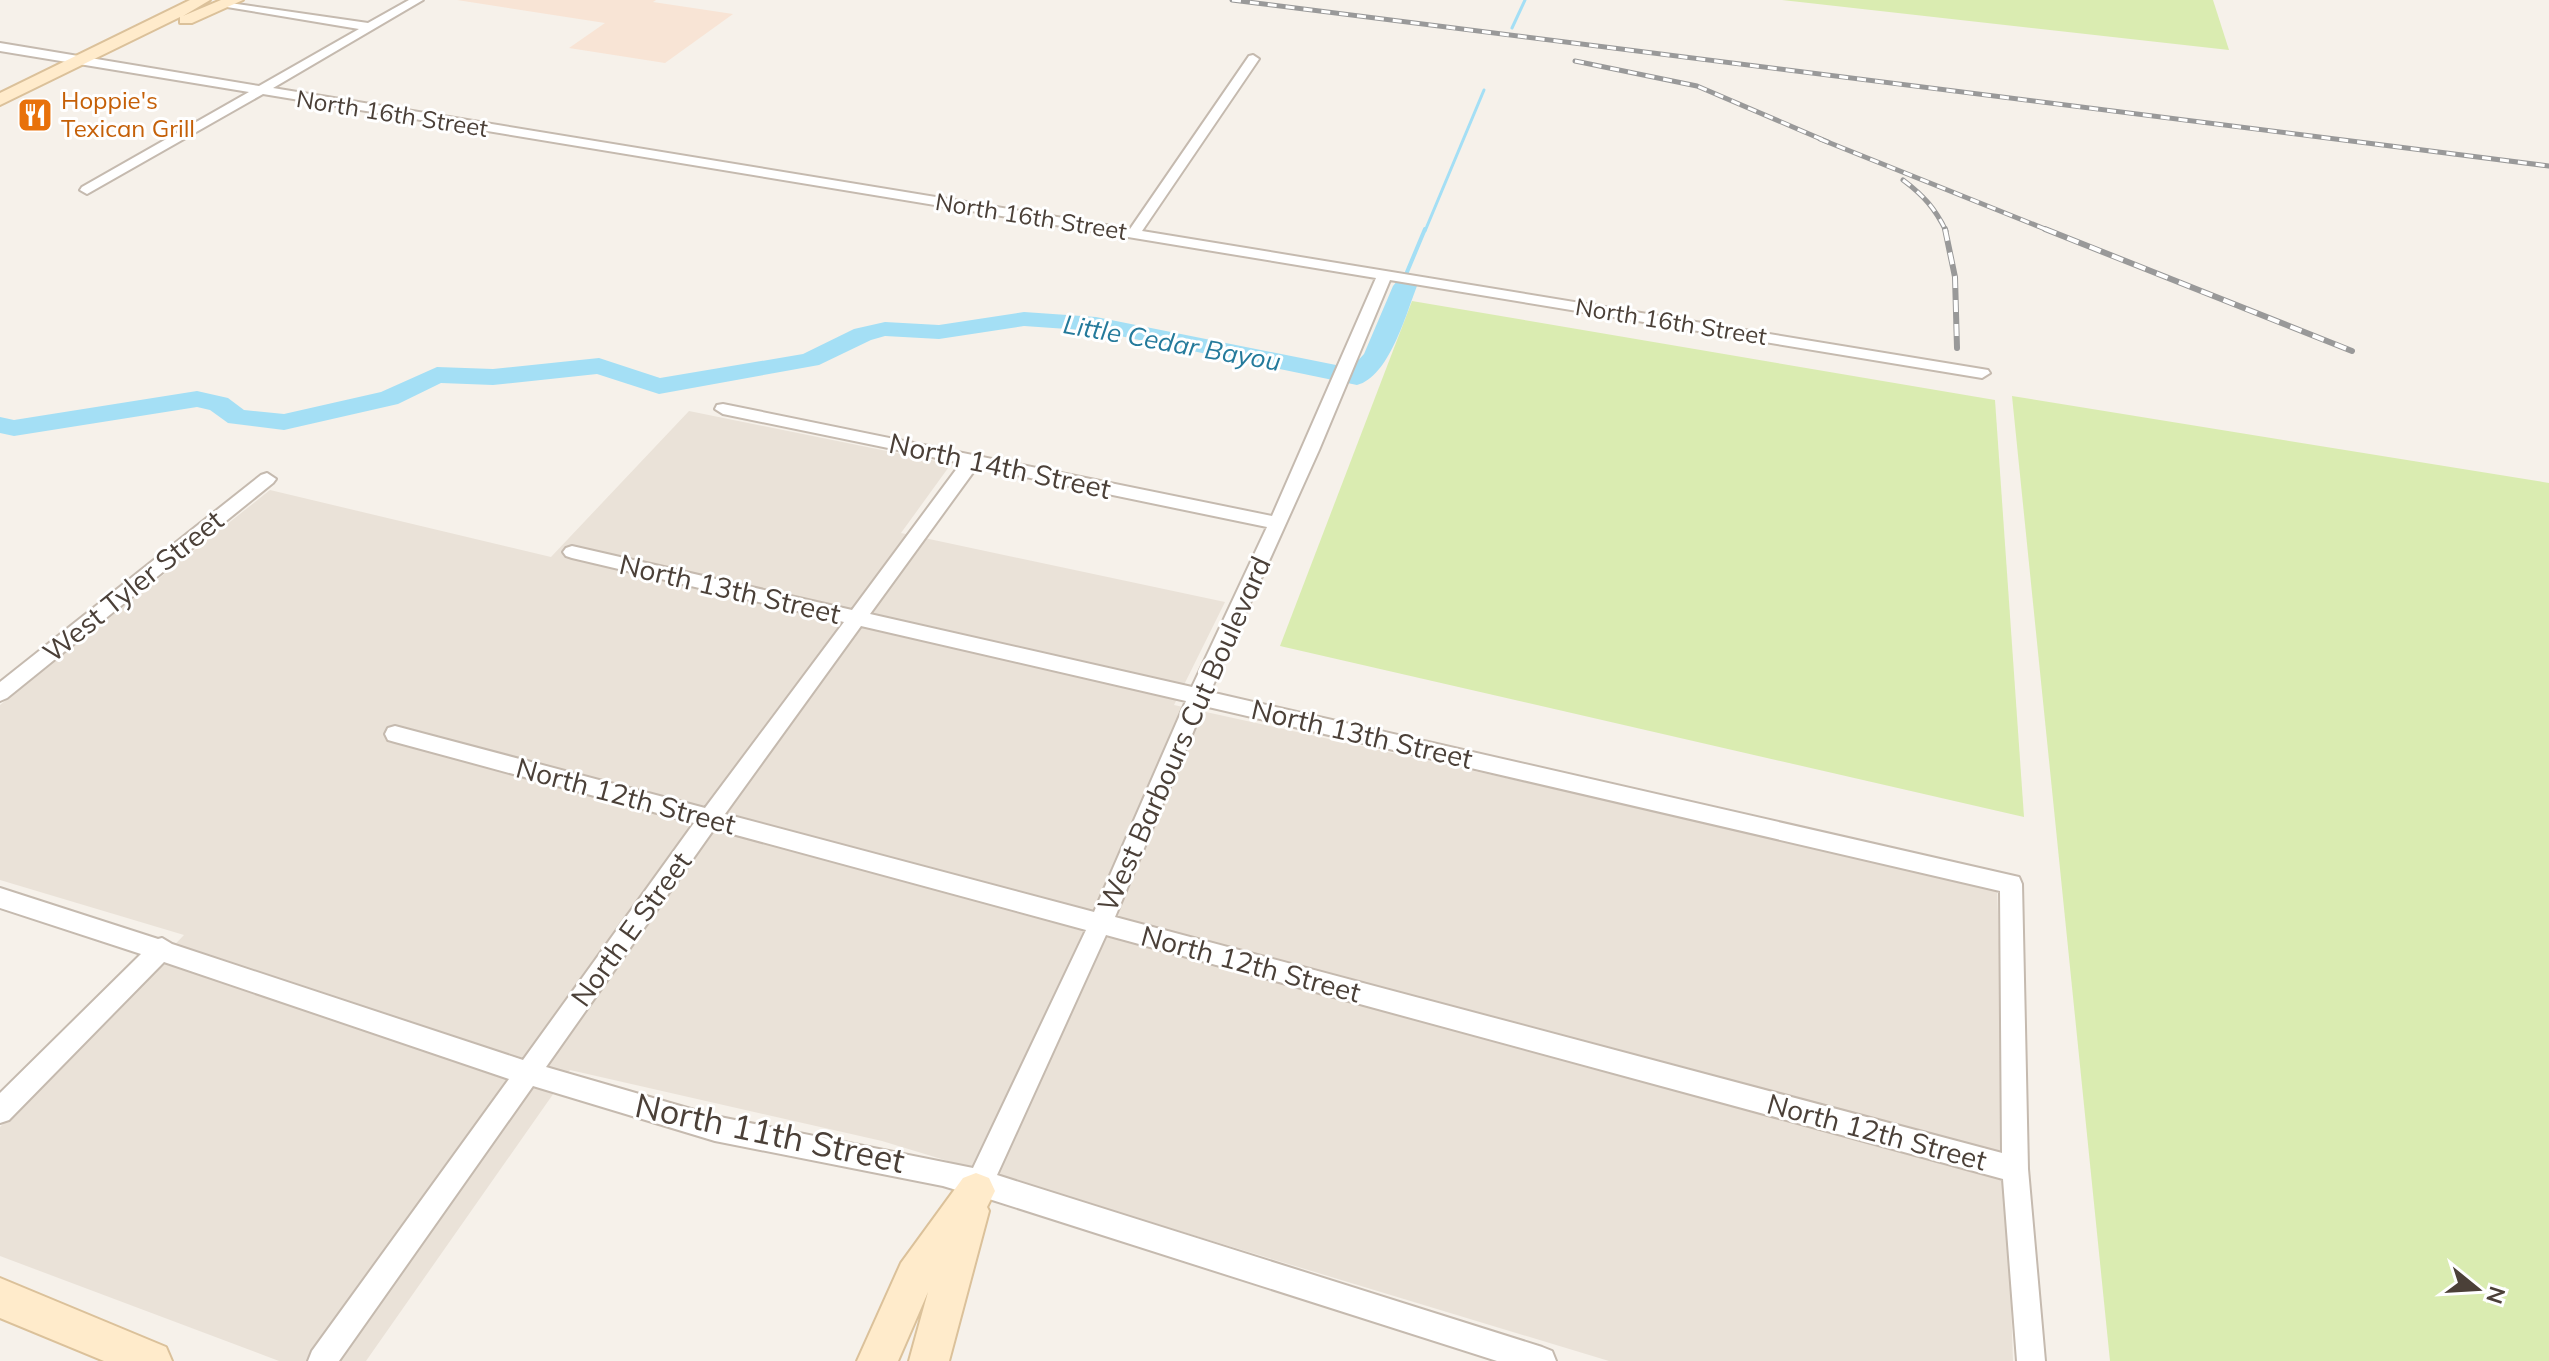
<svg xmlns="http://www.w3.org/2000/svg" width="2549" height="1361" viewBox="0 0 2549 1361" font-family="Mulish,sans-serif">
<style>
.residential{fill:#eae2d8}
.commercial{fill:#f8e4d5}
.green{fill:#daecb1}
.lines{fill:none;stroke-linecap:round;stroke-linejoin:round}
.stream-far1{stroke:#a4dff5;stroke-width:3}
.stream{stroke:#a4dff5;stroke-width:4}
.river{fill:#a4dff5;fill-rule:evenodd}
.street-casing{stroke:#c5baaf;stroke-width:4}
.secondary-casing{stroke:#dbc19a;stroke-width:4}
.street{fill:#fff;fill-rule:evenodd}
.secondary{fill:#ffebcb;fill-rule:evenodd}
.rail-far1-casing{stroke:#999;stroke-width:5}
.rail-casing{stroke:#999;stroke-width:6}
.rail-far1{stroke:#fff;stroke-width:3;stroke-dasharray:9;stroke-linecap:butt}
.rail{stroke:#fff;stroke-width:4;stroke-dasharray:12;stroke-linecap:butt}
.labels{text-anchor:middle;stroke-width:6;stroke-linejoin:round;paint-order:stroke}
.far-food-label{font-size:24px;fill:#c56008;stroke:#fff;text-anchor:start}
.far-street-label{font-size:24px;fill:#4b4038;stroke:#fff}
.far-water-label{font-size:26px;font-style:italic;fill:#247a9b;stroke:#fff}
.street-label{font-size:28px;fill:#4b4038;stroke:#fff}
.near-street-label{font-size:34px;fill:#4b4038;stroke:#fff}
</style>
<rect width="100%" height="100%" fill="#f6f1ea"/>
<path class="residential" d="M689 411 951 464 901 533 1225 602 1174 705 1997 886 2013 1361H1609L882 1141 570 1070 366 1361H279L0 1256V1127L184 935 0 880V705L270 490 551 557Z"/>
<path class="commercial" d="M457 0H656L653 2 733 14 665 63 569 48 605 23Z"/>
<g class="green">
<path d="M1782 0H2213L2229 50Z"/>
<path d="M1412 301 1995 400 2024 817 1280 646Z"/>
<path d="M2012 396 2549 483V1361H2110Z"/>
</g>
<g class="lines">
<g class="stream-far1">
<path d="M1512 28 1525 0"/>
<path d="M1425 231 1484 90"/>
</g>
<path class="stream" d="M1407 272 1425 229"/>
<path class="river" d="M1405 279 1413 281 1417 286C1406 314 1389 377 1357 385L1096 331 1024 326 939 339 885 336 871 340 819 365 659 394 597 374 493 385 441 383 398 404 284 430 228 423 210 410 197 407 14 436 0 433V417L14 420 197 391 228 398 244 410 284 414 381 392 437 367 493 369 599 358 660 378 803 354 854 329 885 322 939 325 1024 312 1096 317 1351 368 1364 354 1393 286 1397 281Z"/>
<defs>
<g id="street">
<path d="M409 0H423L273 88 1130 229 1249 56 1253 55 1259 59 1142 231 1988 370 1990 373 1982 378 1390 280 1319 450 1210 692 2019 877 2022 884 2028 1169 2045 1361H2017L2003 1179 1106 935 997 1175 1542 1347 1552 1351 1556 1361H1497L986 1198 976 1204 967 1200 963 1192 943 1186 715 1141 533 1086 339 1361H308L312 1351 509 1079 164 962 9 1120 0 1123V1093L141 954 0 908V888L158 939 162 938 172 944 523 1060 694 823 395 742 388 740 385 734 388 728 395 726 705 808 844 622 572 558 566 556 563 552 566 548 572 546 852 610 961 463 723 414 715 409 717 405 723 404 1272 516 1376 278 263 94 87 194 80 190 82 187 249 92 0 51V43L259 86 359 29 227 7 223 6V2L368 23ZM977 467 1267 527 1192 687 870 614ZM861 626 1186 701 1094 912 725 814ZM1204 706 2000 891 2002 1153 1115 917ZM714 829 1086 930 973 1168 715 1116 546 1067Z"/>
<path d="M267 473 276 479 273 483 7 698 0 701V682L261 475Z"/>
</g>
<g id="secondary">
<path d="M190 0H210L183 16 221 0H243L192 23H180V17L0 105V93Z"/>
<path d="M976 1173 989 1178 995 1191 987 1207 989 1211 949 1361H909L928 1292 898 1361H857L901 1263 963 1178Z"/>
<path d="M0 1278 166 1347 172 1361H104L0 1318Z"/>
</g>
</defs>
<use href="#street" class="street-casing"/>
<use href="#secondary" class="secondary-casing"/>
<use href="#street" class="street"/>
<use href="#secondary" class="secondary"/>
<defs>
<g id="rail-far1">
<path d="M1232 0 2549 166"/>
<path d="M1575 61 1697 86 1828 142"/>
<path d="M1820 139 2050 231"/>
<path d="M1903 180C1923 195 1935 208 1946 231"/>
</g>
<g id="rail">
<path d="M1945 229 1955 277 1957 348"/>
<path d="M2045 229 2352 351"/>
</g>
</defs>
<use href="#rail-far1" class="rail-far1-casing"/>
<use href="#rail" class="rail-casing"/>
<use href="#rail-far1" class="rail-far1"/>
<use href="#rail" class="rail"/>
</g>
<defs>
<symbol id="restaurant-square" viewBox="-11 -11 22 22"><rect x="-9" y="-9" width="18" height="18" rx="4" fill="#e8710a" stroke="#fff"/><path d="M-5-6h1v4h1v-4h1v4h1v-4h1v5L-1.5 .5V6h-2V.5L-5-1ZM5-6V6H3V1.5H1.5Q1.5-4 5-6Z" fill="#fff"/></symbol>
</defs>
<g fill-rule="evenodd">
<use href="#restaurant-square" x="15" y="95" width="40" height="40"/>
</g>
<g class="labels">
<g class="far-food-label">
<text x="61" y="109">Hoppie's<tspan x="61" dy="28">Texican Grill</tspan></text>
</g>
<g class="far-street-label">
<text transform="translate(392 114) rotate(9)" y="8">North 16th Street</text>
<text transform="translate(1031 217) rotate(9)" y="8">North 16th Street</text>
<text transform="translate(1671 322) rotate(9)" y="8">North 16th Street</text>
</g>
<g class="far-water-label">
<text transform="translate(1172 343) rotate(10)" y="9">Little Cedar Bayou</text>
</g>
<g class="street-label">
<text transform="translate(1000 466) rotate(12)" y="10">North 14th Street</text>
<text transform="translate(133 586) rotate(-39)" y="10">West Tyler Street</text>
<text transform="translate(730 589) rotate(13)" y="10">North 13th Street</text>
<text transform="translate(1184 734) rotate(-66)" y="10">West Barbours Cut Boulevard</text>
<text transform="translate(1362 734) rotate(13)" y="10">North 13th Street</text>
<text transform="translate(626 796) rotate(15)" y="10">North 12th Street</text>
<text transform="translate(631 929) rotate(-54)" y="10">North E Street</text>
<text transform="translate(1251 964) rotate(15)" y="10">North 12th Street</text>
<text transform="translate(1877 1132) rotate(15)" y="10">North 12th Street</text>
</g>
<g class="near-street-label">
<text transform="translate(770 1133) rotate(12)" y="12">North 11th Street</text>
</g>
</g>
<g transform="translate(2477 1289) rotate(108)" stroke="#ffffff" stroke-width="6" paint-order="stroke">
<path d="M0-6L14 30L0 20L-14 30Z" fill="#4b4038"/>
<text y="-12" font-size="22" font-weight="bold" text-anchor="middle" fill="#4b4038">N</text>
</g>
</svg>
